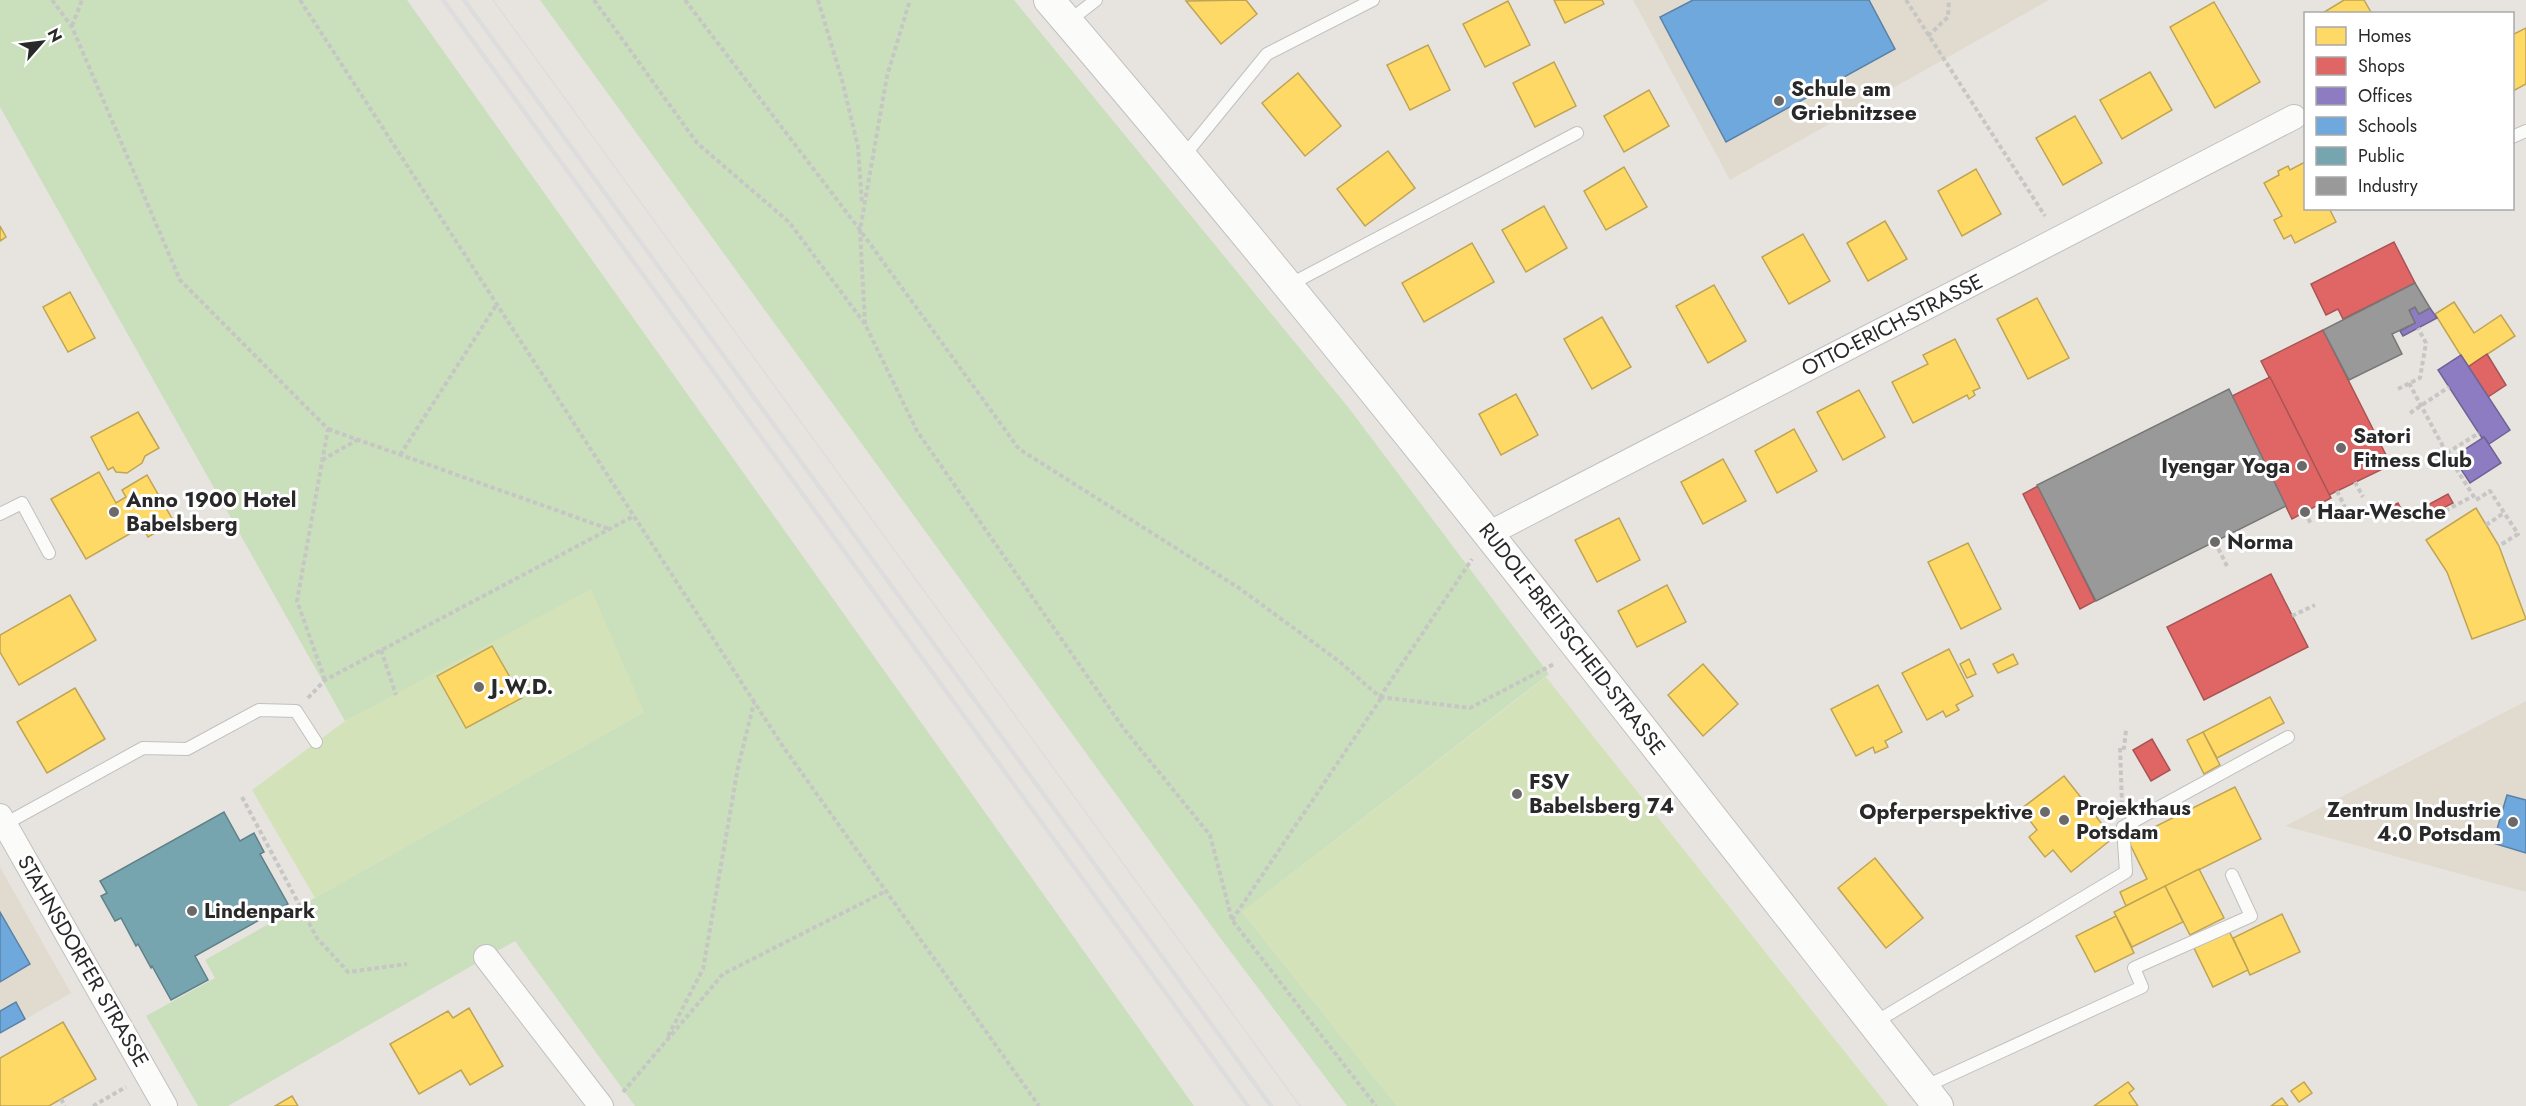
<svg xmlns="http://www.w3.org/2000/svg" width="2526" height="1106" viewBox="0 0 2526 1106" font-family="Jost,sans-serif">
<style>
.education{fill:#e1dbcf}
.green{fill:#cadfbc}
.pitch{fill:#d4e2ba}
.homes{fill:#ffd966;stroke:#bfa454;stroke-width:1.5}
.shops{fill:#e06666;stroke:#a95454;stroke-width:1.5}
.offices{fill:#8e7cc3;stroke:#706395;stroke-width:1.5}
.schools{fill:#6fa8dc;stroke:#5a82a6;stroke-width:1.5}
.public{fill:#76a5af;stroke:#5f8087;stroke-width:1.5}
.industry{fill:#999;stroke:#777;stroke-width:1.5}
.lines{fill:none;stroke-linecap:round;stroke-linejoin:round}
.service-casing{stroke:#c1c0c1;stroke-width:14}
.minor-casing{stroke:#c1c0c1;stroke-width:26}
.tertiary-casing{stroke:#c1c0c1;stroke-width:32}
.path{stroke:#c6c6c5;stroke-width:4;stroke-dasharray:4.5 3;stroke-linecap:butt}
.service{stroke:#fbfbfa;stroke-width:12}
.minor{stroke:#fbfbfa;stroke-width:24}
.tertiary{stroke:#fbfbfa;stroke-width:30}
.tram{stroke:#ddddde;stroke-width:1.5}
.rail{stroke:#ddddde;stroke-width:4.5}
.poi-dot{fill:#6c6a69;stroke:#fff;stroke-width:2}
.labels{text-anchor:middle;stroke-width:6;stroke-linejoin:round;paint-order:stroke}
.poi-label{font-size:21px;font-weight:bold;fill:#292929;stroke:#fff;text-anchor:start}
.street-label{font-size:21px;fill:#292929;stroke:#fff}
</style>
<rect width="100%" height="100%" fill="#e7e4e0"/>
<g class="education">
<path d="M1633 0H2049L1730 180Z"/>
<path d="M2526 701V892L2285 826Z"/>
<path d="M0 867 71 993 0 1034Z"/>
</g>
<g class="green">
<path d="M0 0H407L1194 1106H635L515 941 228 1106H198L146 1016 215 978 205 960 644 712 396 695 345 721 0 107Z"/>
<path d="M540 0H1014L1348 407 1549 674 1242 912 1397 1106H1347L1218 935Z"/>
</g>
<g class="pitch">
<path d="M591 589 644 712 315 898 252 790 345 721Z"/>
<path d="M1546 677 1888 1106H1397L1242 912Z"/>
</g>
<g class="homes">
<path d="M1246 0 1257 14 1221 44 1186 1Z"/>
<path d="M1554 0H1602L1604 4 1565 23Z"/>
<path d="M2344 0H2364L2372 14H2321Z"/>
<path d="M1508 1 1530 45 1485 67 1463 24Z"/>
<path d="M2214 2 2260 82 2215 108 2170 27Z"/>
<path d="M2526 28V84L2513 91 2512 35Z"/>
<path d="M1428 45 1450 90 1410 110 1387 65Z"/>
<path d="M1554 62 1576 106 1535 127 1513 83Z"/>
<path d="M2150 72 2172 110 2122 139 2100 100Z"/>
<path d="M1298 73 1341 126 1305 156 1262 103Z"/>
<path d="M1649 90 1669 126 1624 152 1604 116Z"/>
<path d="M2075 116 2102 163 2063 185 2036 138Z"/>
<path d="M1388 151 1415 188 1365 226 1337 189Z"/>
<path d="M2305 162 2306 208H2329L2336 222 2295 243 2291 235 2284 239 2274 220 2282 216 2264 183 2279 175 2278 171 2288 166 2290 170Z"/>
<path d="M1624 167 1647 207 1606 230 1584 191Z"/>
<path d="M1976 169 2001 214 1962 236 1938 191Z"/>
<path d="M1544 206 1567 248 1526 272 1502 230Z"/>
<path d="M1885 221 1907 259 1868 281 1847 243Z"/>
<path d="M0 226 6 237 0 241Z"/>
<path d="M1803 234 1830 281 1789 304 1762 257Z"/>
<path d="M1472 243 1494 282 1424 322 1402 283Z"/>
<path d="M1714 285 1746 341 1708 363 1676 306Z"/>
<path d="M70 292 95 338 68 352 43 307Z"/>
<path d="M2037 298 2069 358 2028 379 1997 319Z"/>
<path d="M2454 302 2474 333 2501 315 2515 336 2468 367 2435 314Z"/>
<path d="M1602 317 1631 367 1592 389 1564 339Z"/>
<path d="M1955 339 1980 388 1973 391 1975 395 1969 399 1967 395 1913 423 1892 382 1928 364 1923 355Z"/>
<path d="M1859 390 1885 437 1843 460 1817 412Z"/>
<path d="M1516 394 1538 435 1501 455 1479 414Z"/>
<path d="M138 412 159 448 145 456 142 463 127 473 116 472 113 467 108 470 91 437Z"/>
<path d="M1794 429 1817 471 1777 493 1755 451Z"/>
<path d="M1723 459 1746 501 1703 524 1681 482Z"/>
<path d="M99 472 116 503 126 497 122 490 147 475 174 522 148 537 140 523 131 528 133 532 86 559 51 499Z"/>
<path d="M2476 508 2499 546 2526 619 2472 639 2447 572 2426 540Z"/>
<path d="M1619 518 1640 560 1597 582 1575 540Z"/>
<path d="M1968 543 2001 609 1961 629 1928 562Z"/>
<path d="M1667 585 1686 622 1637 647 1618 611Z"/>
<path d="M70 595 96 640 19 685 0 652V635Z"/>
<path d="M492 646 522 698 466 728 437 676Z"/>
<path d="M1949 649 1973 696 1956 705 1959 710 1946 717 1943 711 1927 720 1902 673Z"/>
<path d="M2013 654 2018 664 1998 673 1993 664Z"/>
<path d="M1969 659 1976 674 1967 678 1960 664Z"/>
<path d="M1703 664 1738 704 1703 736 1668 695Z"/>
<path d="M1878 685 1902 732 1885 741 1888 747 1875 753 1873 747 1856 756 1831 709Z"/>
<path d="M75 688 105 739 47 773 17 722Z"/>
<path d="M2270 697 2284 723 2217 758 2203 732Z"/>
<path d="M2203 732 2220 765 2204 774 2187 740Z"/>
<path d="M2064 776 2113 838 2071 872 2053 850 2045 857 2029 837 2037 830 2021 809Z"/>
<path d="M2235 787 2261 839 2126 906 2120 892 2147 879 2128 840Z"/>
<path d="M1875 858 1923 918 1886 948 1838 888Z"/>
<path d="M2199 869 2224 918 2190 935 2165 886Z"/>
<path d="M2165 886 2183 922 2132 947 2114 912Z"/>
<path d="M2282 914 2300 952 2250 975 2233 938Z"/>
<path d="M2116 916 2134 953 2095 972 2076 936Z"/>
<path d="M2229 931 2248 970 2213 987 2194 948Z"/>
<path d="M469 1008 503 1066 470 1085 461 1070 419 1094 390 1044 448 1011 453 1018Z"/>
<path d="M63 1022 96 1079 49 1106H0V1058Z"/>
<path d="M2128 1082 2134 1089 2129 1093 2138 1106H2094Z"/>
<path d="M2304 1082 2312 1093 2299 1102 2291 1091Z"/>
<path d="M292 1096 298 1106H275Z"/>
<path d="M2282 1098 2288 1106H2271Z"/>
</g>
<g class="shops">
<path d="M2394 242 2415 283 2343 319 2338 309 2326 315 2311 284Z"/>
<path d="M2323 330 2391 465 2329 495 2261 361Z"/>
<path d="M2487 354 2506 385 2488 397 2468 367Z"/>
<path d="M2270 377 2331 498 2292 519 2232 396Z"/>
<path d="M2038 486 2095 601 2080 609 2023 494Z"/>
<path d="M2448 494 2453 503 2429 515 2424 507Z"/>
<path d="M2398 503 2404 514 2396 518 2390 507Z"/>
<path d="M2271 574 2308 647 2204 700 2167 627Z"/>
<path d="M2152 739 2170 770 2151 781 2133 750Z"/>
</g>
<g class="offices">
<path d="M2415 307 2419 314 2430 308 2437 318 2403 336 2400 331 2415 323 2409 310Z"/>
<path d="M2461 355 2510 430 2489 444 2484 437 2482 438 2438 370Z"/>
<path d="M2484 437 2501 463 2470 483 2453 457Z"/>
</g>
<g class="schools">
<path d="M1693 0H1869L1895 49 1726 142 1660 17Z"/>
<path d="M2507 795 2526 800V853L2493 843Z"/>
<path d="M0 912 30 964 0 982Z"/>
<path d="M16 1002 25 1019 0 1033V1011Z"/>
</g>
<path class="public" d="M224 812 240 841 254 833 264 852 260 854 288 904 195 956 208 980 171 1000 152 966 151 968 138 944 136 946 121 918 115 921 101 896 107 893 100 881Z"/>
<g class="industry">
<path d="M2415 283 2430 308 2419 314 2415 307 2409 310 2415 323 2392 334 2402 354 2349 380 2323 330Z"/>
<path d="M2229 389 2286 506 2096 601 2037 485Z"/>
</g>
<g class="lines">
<defs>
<g id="service">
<path d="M1069 21 1096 0"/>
<path d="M2512 137 2526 131"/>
<path d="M1183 157 1267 54 1373 0"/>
<path d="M1289 285 1577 133"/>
<path d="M0 514 22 503 49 553"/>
<path d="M5 824 143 748 187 749 259 710 296 711 316 742"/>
<path d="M1874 1023 2126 872 2123 827 2288 737"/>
<path d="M1924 1087 2142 987 2134 968 2251 916 2232 875"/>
</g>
<g id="minor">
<path d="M1490 533 2294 117"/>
<path d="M0 816 165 1106"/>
<path d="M486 957 601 1106"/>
</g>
<path id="tertiary" d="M1049 0C1357 359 1646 734 1938 1106"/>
</defs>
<use href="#service" class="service-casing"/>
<use href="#minor" class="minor-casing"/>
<use href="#tertiary" class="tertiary-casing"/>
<g class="path">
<path d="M52 0 72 27 180 280 328 429 297 601 325 680"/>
<path d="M300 0 784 748 1039 1106"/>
<path d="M594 0 697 143 789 222 865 324 917 431 1124 729 1210 835 1232 920 1376 1106"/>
<path d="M685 0 860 230 1019 449 1239 588 1340 662 1380 697 1472 559"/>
<path d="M818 0 842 80 858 147 862 204"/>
<path d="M1906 0 2045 216"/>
<path d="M72 26 82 0"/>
<path d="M1928 36 1948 17 1949 0"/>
<path d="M865 324 860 230 887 76 910 0"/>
<path d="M2409 383 2447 454 2476 500 2490 491 2518 534 2499 546"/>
<path d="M2398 389 2420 378 2426 343 2418 328"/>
<path d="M2410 413 2449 387"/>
<path d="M328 429 609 529"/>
<path d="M400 455 497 304"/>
<path d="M322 460 357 440"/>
<path d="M2434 461 2479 433"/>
<path d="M2355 482 2363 497"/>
<path d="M2337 491 2345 507"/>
<path d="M2320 504 2327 516"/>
<path d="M2305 512 2311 524"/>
<path d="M2432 518 2473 496"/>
<path d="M2486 525 2504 513"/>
<path d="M2215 542 2227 566"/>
<path d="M2292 616 2315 605"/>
<path d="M381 650 396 695"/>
<path d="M1380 697 1470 708 1554 664"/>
<path d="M308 698 325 680 634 516"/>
<path d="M242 797 317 938 348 972 407 964"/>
<path d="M2122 805 2120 747 2124 748 2126 730"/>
<path d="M1232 920 1382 697"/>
<path d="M668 1036 703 969 738 767 754 703"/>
<path d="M623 1092 723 974 886 891"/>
<path d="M61 1099 65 1106"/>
<path d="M93 1106 126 1087"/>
</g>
<use href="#service" class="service"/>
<use href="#minor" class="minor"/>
<use href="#tertiary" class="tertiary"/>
<path class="tram" d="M493 0 1300 1106"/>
<g class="rail">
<path d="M443 0 1248 1106"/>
<path d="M464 0 1271 1106"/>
</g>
</g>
<g class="poi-dot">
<circle cx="1779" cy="101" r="6"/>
<circle cx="2341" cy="448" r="6"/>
<circle cx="2302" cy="466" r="6"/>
<circle cx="114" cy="512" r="6"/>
<circle cx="2305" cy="512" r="6"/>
<circle cx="2215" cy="542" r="6"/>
<circle cx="479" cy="687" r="6"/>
<circle cx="1517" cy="794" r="6"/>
<circle cx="2045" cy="812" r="6"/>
<circle cx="2064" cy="820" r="6"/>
<circle cx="2513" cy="822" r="6"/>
<circle cx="192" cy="911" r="6"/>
</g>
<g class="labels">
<g class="poi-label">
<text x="1791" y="96">Schule am<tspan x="1791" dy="24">Griebnitzsee</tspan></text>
<text x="2353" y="443">Satori<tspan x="2353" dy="24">Fitness Club</tspan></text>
<text x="2290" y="473" text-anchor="end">Iyengar Yoga</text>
<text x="126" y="507">Anno 1900 Hotel<tspan x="126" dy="24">Babelsberg</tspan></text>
<text x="2317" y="519">Haar-Wesche</text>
<text x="2227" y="549">Norma</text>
<text x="491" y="694">J.W.D.</text>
<text x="1529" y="789">FSV<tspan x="1529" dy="24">Babelsberg 74</tspan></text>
<text x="2076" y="815">Projekthaus<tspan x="2076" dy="24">Potsdam</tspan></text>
<text x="2501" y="817" text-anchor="end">Zentrum Industrie<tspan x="2501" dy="24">4.0 Potsdam</tspan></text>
<text x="2033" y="819" text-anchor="end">Opferperspektive</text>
<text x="204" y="918">Lindenpark</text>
</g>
<g class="street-label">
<text transform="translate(1892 325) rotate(-27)" y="7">OTTO-ERICH-STRASSE</text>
<text transform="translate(1572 639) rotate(52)" y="7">RUDOLF-BREITSCHEID-STRASSE</text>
<text transform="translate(83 961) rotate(60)" y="7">STAHNSDORFER STRASSE</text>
</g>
</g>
<rect x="2304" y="12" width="210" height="198" fill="#ffffff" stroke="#a9a9a9" stroke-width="1.5"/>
<rect x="2316" y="27" width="30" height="18" fill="#ffd966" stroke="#a9a9a9" stroke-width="1.5"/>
<text x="2358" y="42" font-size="18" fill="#292929">Homes</text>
<rect x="2316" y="57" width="30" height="18" fill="#e06666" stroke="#a9a9a9" stroke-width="1.5"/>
<text x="2358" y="72" font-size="18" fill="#292929">Shops</text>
<rect x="2316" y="87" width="30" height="18" fill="#8e7cc3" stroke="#a9a9a9" stroke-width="1.5"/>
<text x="2358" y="102" font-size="18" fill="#292929">Offices</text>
<rect x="2316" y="117" width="30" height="18" fill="#6fa8dc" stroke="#a9a9a9" stroke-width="1.5"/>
<text x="2358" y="132" font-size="18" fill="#292929">Schools</text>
<rect x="2316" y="147" width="30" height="18" fill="#76a5af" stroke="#a9a9a9" stroke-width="1.5"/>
<text x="2358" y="162" font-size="18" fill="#292929">Public</text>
<rect x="2316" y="177" width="30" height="18" fill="#999999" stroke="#a9a9a9" stroke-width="1.5"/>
<text x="2358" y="192" font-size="18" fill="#292929">Industry</text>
<g transform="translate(42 42) rotate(62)" stroke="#ffffff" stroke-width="4.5" paint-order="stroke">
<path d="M0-4.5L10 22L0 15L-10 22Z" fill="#292929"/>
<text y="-9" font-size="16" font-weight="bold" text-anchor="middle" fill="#292929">N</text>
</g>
</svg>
